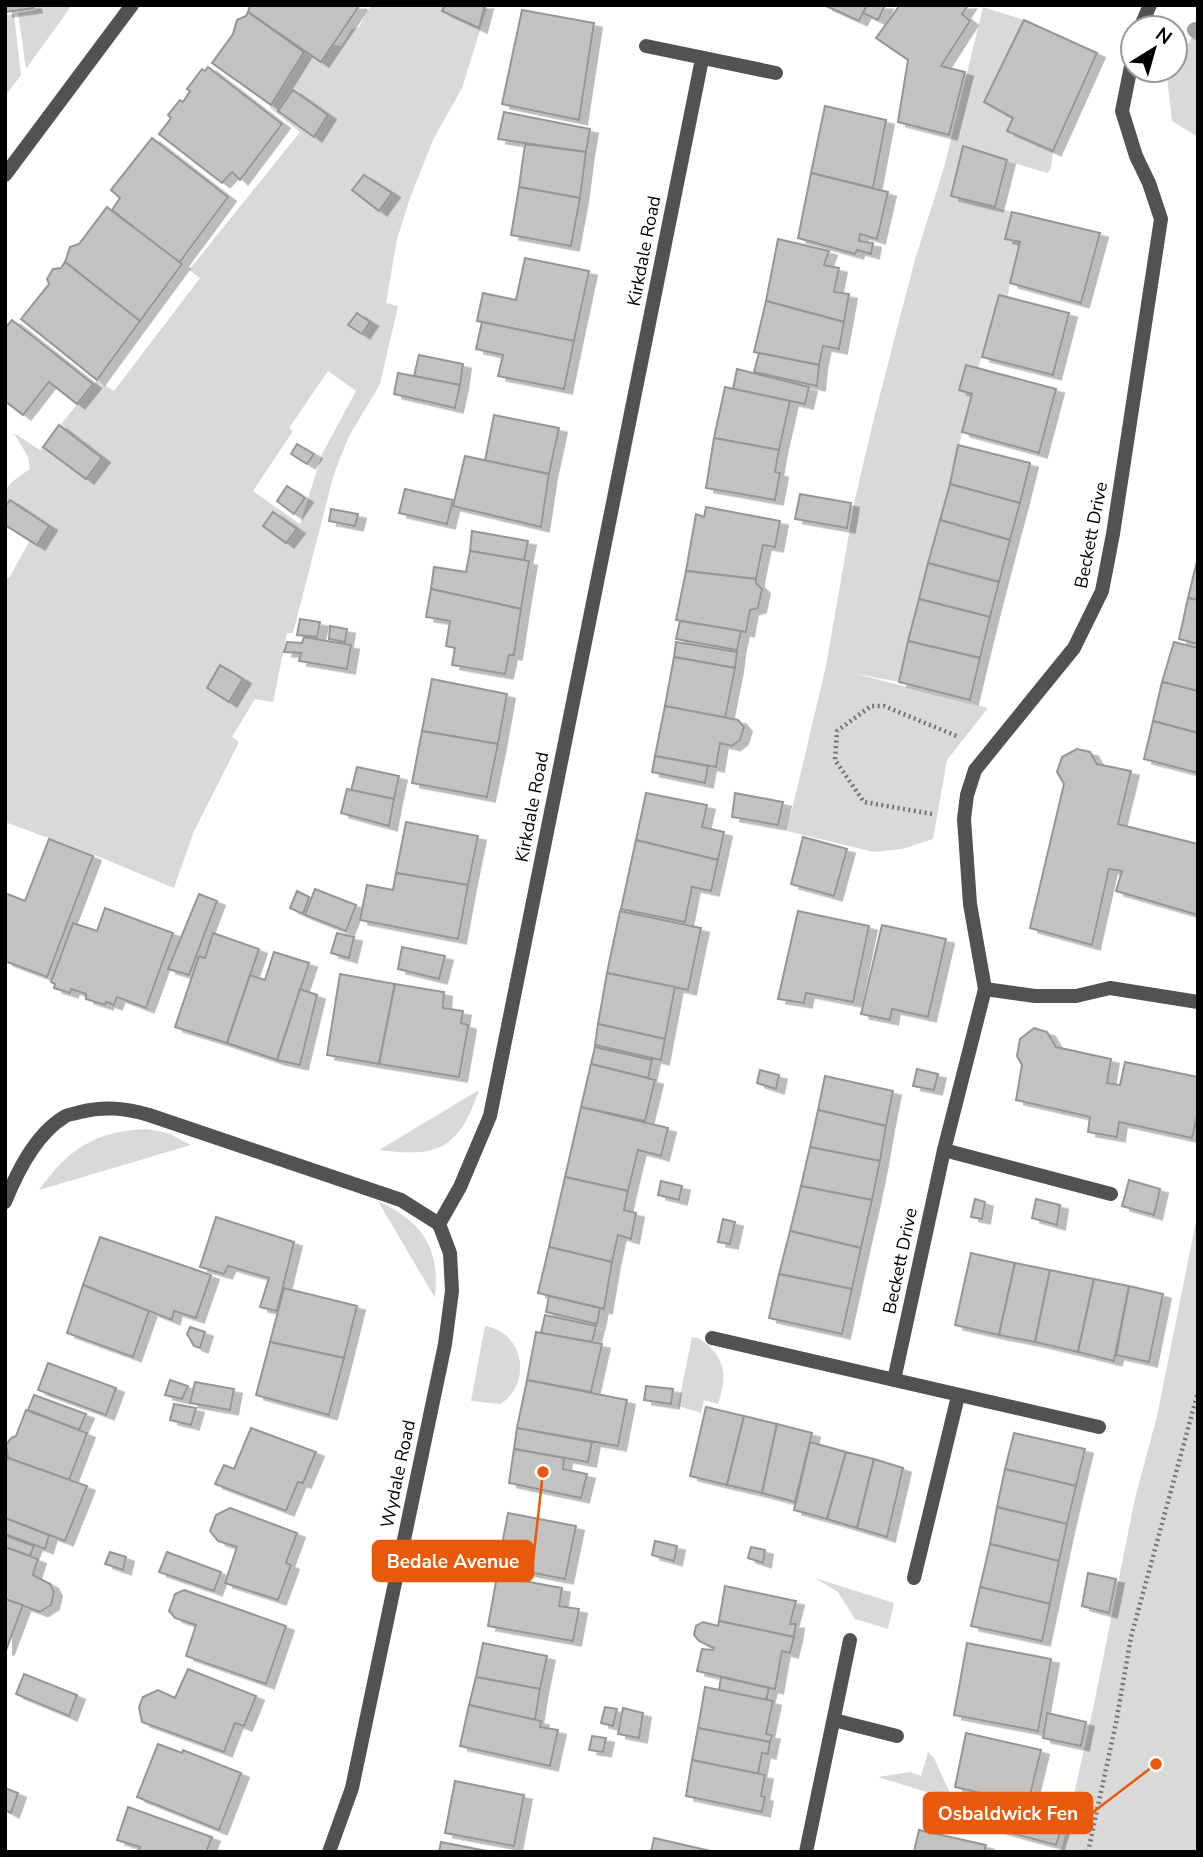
<svg xmlns="http://www.w3.org/2000/svg" width="1203" height="1857" viewBox="0 0 1203 1857" font-family="'Nunito Sans',sans-serif">
<style>
.green{fill:#d9d9d9;fill-rule:evenodd}
.lines{fill:none;stroke-linecap:round;stroke-linejoin:round}
.stream{stroke:#a0a0a0;stroke-width:16}
.building{fill:#c2c2c2;stroke:#969696;stroke-width:2;filter:url(#shadow)}
.path{stroke:#747474;stroke-width:4.5;stroke-dasharray:2 3.5;stroke-linecap:butt}
.service{stroke:#525252;stroke-width:14}
.minor{stroke:#525252;stroke-width:14}
.labels{text-anchor:middle;stroke-width:5;stroke-linejoin:round;paint-order:stroke}
.street-label{font-size:18px;fill:#000;stroke:#fff}
.leader{fill:none;stroke:#e8590c;stroke-width:2.5}
.callout-dot{fill:#e8590c;stroke:#fff;stroke-width:2.5}
.callout{fill:#e8590c;stroke:#e8590c;stroke-width:2.5}
.callout-label{font-size:19px;text-anchor:middle;font-weight:bold;fill:#fff}
</style>
<defs>
<filter id="shadow"><feDropShadow dx="8" dy="4.5" stdDeviation="0" flood-color="#0004"/></filter>
</defs>
<rect width="100%" height="100%" fill="#fff"/>
<g class="green">
<path d="M35 5H72L26 69 18 13 36 10Z"/>
<path d="M371 5H488L462 88 433 140 410 198 397 239 386 303 398 306 380 384 348 438 334 474 293 633H287L273 702 255 699 232 737 239 742 194 831 174 888 97 856 5 822V577L9 578 30 540 5 524C5 488 0 489 30 469L28 457 14 433 40 450 97 380 114 391 200 278 189 270 300 132 270 108 304 52 321 62 333 45 341 46 352 29 359 27ZM328 371 356 391 322 454 300 524 253 491 293 431 289 428Z"/>
<path d="M983 7 1024 20 984 102 1013 118 1053 151 1051 168 1047 173 963 147 951 196 1012 212 1005 239 1020 243 1007 298 999 295 978 369 959 390 972 394 899 682 853 673 988 708 947 760 933 839 902 849 874 852 787 831 826 666 855 499 875 414 914 263 945 164Z"/>
<path d="M14 14 21 75 5 96V15Z"/>
<path d="M1198 28V137L1172 121 1167 78 1172 70H1175V65Z"/>
<path d="M479 1090C459 1148 440 1158 379 1150Z"/>
<path d="M147 1129 168 1133 191 1145 39 1190C68 1149 95 1131 147 1129Z"/>
<path d="M378 1201C423 1222 440 1248 435 1298Z"/>
<path d="M1198 1211V1852H1061L1093 1709 1135 1498 1157 1416Z"/>
<path d="M485 1326C524 1332 533 1384 500 1404L471 1401Z"/>
<path d="M692 1337C700 1338 705 1342 711 1348 728 1366 725 1383 718 1404L704 1400 701 1413 678 1406Z"/>
<path d="M815 1578 894 1603 888 1629 855 1619 838 1592Z"/>
<path d="M928 1752 934 1758 953 1800 878 1777 910 1772 921 1776Z"/>
</g>
<g class="lines">
<path class="stream" d="M1195 30 1198 32"/>
</g>
<g class="building">
<path d="M5 5H33L34 8 5 12Z"/>
<path d="M250 5H358L359 6 321 62 248 12Z"/>
<path d="M445 5H485L479 28 442 11Z"/>
<path d="M824 5H867L859 21Z"/>
<path d="M867 5H885L878 20 863 13Z"/>
<path d="M900 5H968L962 14 970 21 941 66 965 72 949 135 898 122 908 60 876 38Z"/>
<path d="M522 10 594 23 579 120 502 104Z"/>
<path d="M248 12 304 52 271 105 212 63 233 34 237 20 246 16Z"/>
<path d="M1024 20 1097 53 1053 151 1007 131 1013 118 984 102Z"/>
<path d="M208 67 282 124 240 180 232 172 222 183 159 134 171 118 168 115 180 100 183 102 190 91 187 89 202 69 205 71Z"/>
<path d="M293 90 328 115 314 137 278 111Z"/>
<path d="M825 106 886 120 873 188 811 173Z"/>
<path d="M504 112 590 129 586 152 498 139Z"/>
<path d="M152 138 228 197 179 263 112 210 120 198 111 190Z"/>
<path d="M525 144 586 152 580 198 519 187Z"/>
<path d="M963 146 1007 160 995 207 951 196Z"/>
<path d="M811 173 888 192 877 239 860 234 859 241 873 243 871 254 857 250 855 254 798 238Z"/>
<path d="M364 175 392 193 379 211 352 190Z"/>
<path d="M519 187 580 198 571 246 511 235Z"/>
<path d="M107 207 182 264 140 321 65 262 70 247 79 244Z"/>
<path d="M1012 212 1100 233 1081 303 1010 283 1020 242 1005 239Z"/>
<path d="M778 239 829 251 824 265 839 268 834 292 849 294 844 322 766 301Z"/>
<path d="M525 258 589 271 574 341 477 321 483 293 516 300Z"/>
<path d="M65 262 140 321 97 380 21 319 49 284 47 279 53 269 61 268Z"/>
<path d="M999 295 1069 313 1053 375 982 357Z"/>
<path d="M766 301 844 322 839 349 823 346 819 365 754 352Z"/>
<path d="M357 313 370 322 362 334 348 325Z"/>
<path d="M12 320 93 384 77 404 49 382 23 415 5 401V328Z"/>
<path d="M482 322 574 341 564 389 498 376 503 355 476 349Z"/>
<path d="M759 353 819 365 817 386 754 372Z"/>
<path d="M419 355 463 364 460 385 414 376Z"/>
<path d="M966 365 1056 389 1039 453 962 432 972 394 959 390Z"/>
<path d="M737 369 809 387 805 404 733 389Z"/>
<path d="M398 373 460 385 455 408 394 394Z"/>
<path d="M725 387 790 401 779 450 714 438Z"/>
<path d="M494 415 559 428 549 474 485 461Z"/>
<path d="M59 425 102 458 86 479 43 447Z"/>
<path d="M714 438 779 450 775 472 780 473 775 500 706 488Z"/>
<path d="M297 444 314 454 307 464 291 454Z"/>
<path d="M958 445 1030 463 1020 503 950 484Z"/>
<path d="M465 456 549 474 541 527 453 506Z"/>
<path d="M950 484 1020 503 1010 540 940 520Z"/>
<path d="M287 486 305 498 294 514 277 501Z"/>
<path d="M405 489 453 500 447 524 399 513Z"/>
<path d="M800 494 851 503 847 528 795 519Z"/>
<path d="M10 500 49 526 37 545 5 525V507Z"/>
<path d="M706 507 780 521 775 547 763 545 756 579 686 571 696 514 704 517Z"/>
<path d="M331 509 358 514 355 526 329 521Z"/>
<path d="M273 512 297 529 286 543 263 526Z"/>
<path d="M940 520 1010 540 999 582 928 563Z"/>
<path d="M472 531 528 541 524 560 470 551Z"/>
<path d="M470 551 529 561 521 609 431 589 434 567 466 572Z"/>
<path d="M1198 557V600L1188 598Z"/>
<path d="M928 563 999 582 990 617 919 599Z"/>
<path d="M686 571 756 579V583L762 589 758 608 750 610 746 632 676 620Z"/>
<path d="M431 589 521 609 514 655H509L505 674 452 665 455 648 446 646 450 621 426 617Z"/>
<path d="M1188 598 1198 600V644L1179 639Z"/>
<path d="M919 599 990 617 980 658 908 641Z"/>
<path d="M300 619 320 622 317 637 297 635Z"/>
<path d="M680 621 741 631 737 650 676 639Z"/>
<path d="M330 626 347 629 345 642 329 639Z"/>
<path d="M304 637 351 645 347 669 299 661 301 653 284 652 287 642 302 643Z"/>
<path d="M908 641 980 658 970 700 899 682Z"/>
<path d="M676 642 737 652 735 668 674 657Z"/>
<path d="M1174 642 1198 648V691L1162 682Z"/>
<path d="M674 657 735 668 725 718 665 706Z"/>
<path d="M220 665 243 679 229 702 207 688Z"/>
<path d="M432 679 507 694 498 744 422 731Z"/>
<path d="M1162 682 1198 691V733L1153 721Z"/>
<path d="M665 706 738 720 744 727 740 740 732 746 720 743 716 767 655 756Z"/>
<path d="M1153 721 1198 733V773L1144 759Z"/>
<path d="M422 731 498 744 487 797 412 783Z"/>
<path d="M1077 749 1090 752 1097 764 1131 771 1118 824 1198 844V915L1116 891 1122 871 1109 869 1092 945 1030 928 1064 784 1057 772 1062 757Z"/>
<path d="M655 756 708 766 705 783 652 772Z"/>
<path d="M357 767 399 776 394 799 351 791Z"/>
<path d="M347 789 394 799 389 826 341 813Z"/>
<path d="M646 793 707 805 702 827 724 832 718 860 636 840Z"/>
<path d="M735 793 783 802 778 825 732 817Z"/>
<path d="M406 822 478 836 468 885 396 873Z"/>
<path d="M803 837 847 849 834 896 791 884Z"/>
<path d="M49 839 93 856 47 977 5 961V893L25 901Z"/>
<path d="M636 840 718 860 711 891 692 887 685 922 621 909Z"/>
<path d="M396 873 468 885 458 939 360 920 367 885 393 890Z"/>
<path d="M315 889 356 905 346 931 305 915Z"/>
<path d="M297 891 309 897 303 914 290 908Z"/>
<path d="M199 894 217 901 189 975 168 969Z"/>
<path d="M105 908 173 933 146 1008 117 997 114 1005 106 1002 105 1005 86 999V994L71 989 70 993 54 988 55 984 51 982 73 923 97 931Z"/>
<path d="M620 911 701 928 688 990 607 973Z"/>
<path d="M798 911 869 926 853 1002 806 993 804 1003 778 999Z"/>
<path d="M882 925 946 939 928 1017 892 1009 890 1020 861 1014Z"/>
<path d="M213 933 259 949 227 1043 175 1027 199 956 205 958Z"/>
<path d="M337 933 354 937 349 958 331 953Z"/>
<path d="M402 947 445 956 439 979 398 969Z"/>
<path d="M274 952 309 963 277 1060 227 1043 250 975 265 980Z"/>
<path d="M607 973 675 987 665 1039 598 1024Z"/>
<path d="M340 974 395 984 379 1064 327 1055Z"/>
<path d="M395 984 444 992 443 1008 463 1011 461 1023 468 1025V1027L459 1077 379 1064Z"/>
<path d="M300 989 317 995 300 1065 277 1060Z"/>
<path d="M598 1024 665 1039 661 1060 595 1045Z"/>
<path d="M1034 1028 1047 1032 1056 1047 1111 1059 1107 1083 1120 1085 1125 1062 1198 1077V1112L1192 1138 1119 1122 1117 1137 1088 1132 1090 1117 1016 1100 1022 1065 1017 1056 1020 1039Z"/>
<path d="M595 1047 652 1060 648 1078 591 1064Z"/>
<path d="M591 1064 655 1080 645 1121 581 1107Z"/>
<path d="M917 1069 938 1074 934 1090 913 1086Z"/>
<path d="M760 1070 779 1075 776 1089 757 1083Z"/>
<path d="M825 1076 893 1091 886 1126 818 1110Z"/>
<path d="M581 1107 668 1128 661 1156 638 1150 628 1191 565 1177Z"/>
<path d="M818 1110 886 1126 880 1161 810 1147Z"/>
<path d="M810 1147 880 1161 872 1200 801 1186Z"/>
<path d="M565 1177 628 1191 624 1210 636 1213 631 1239 618 1235 612 1262 549 1247Z"/>
<path d="M1129 1180 1160 1189 1154 1215 1122 1206Z"/>
<path d="M661 1181 682 1186 679 1200 658 1195Z"/>
<path d="M801 1186 872 1200 861 1248 790 1231Z"/>
<path d="M975 1199 985 1202 982 1219 971 1217Z"/>
<path d="M1036 1199 1060 1205 1057 1225 1032 1218Z"/>
<path d="M216 1217 294 1242 277 1311 260 1307 269 1278 228 1266 224 1274 200 1267Z"/>
<path d="M723 1219 735 1222 730 1244 718 1242Z"/>
<path d="M790 1231 861 1248 852 1289 779 1274Z"/>
<path d="M100 1237 211 1275 196 1318 174 1311 172 1320 83 1285Z"/>
<path d="M549 1247 612 1262 604 1309 538 1293Z"/>
<path d="M971 1253 1015 1263 999 1335 955 1325Z"/>
<path d="M1015 1263 1050 1270 1035 1342 999 1335Z"/>
<path d="M1050 1270 1094 1279 1078 1352 1035 1342Z"/>
<path d="M779 1274 852 1289 842 1334 769 1318Z"/>
<path d="M1094 1279 1129 1286 1114 1361 1078 1352Z"/>
<path d="M83 1285 149 1311 133 1357 67 1333Z"/>
<path d="M1129 1286 1163 1294 1149 1362 1116 1355Z"/>
<path d="M284 1288 357 1306 344 1358 270 1342Z"/>
<path d="M549 1296 600 1308 597 1324 546 1312Z"/>
<path d="M545 1315 596 1326 592 1342 541 1333Z"/>
<path d="M190 1327 205 1332 200 1348 194 1346 187 1334Z"/>
<path d="M536 1332 602 1344 591 1392 527 1380Z"/>
<path d="M270 1342 344 1358 329 1415 256 1395Z"/>
<path d="M48 1363 116 1388 106 1415 38 1390Z"/>
<path d="M170 1380 188 1386 182 1399 165 1395Z"/>
<path d="M527 1380 627 1400 618 1446 517 1428Z"/>
<path d="M195 1382 234 1389 230 1410 190 1403Z"/>
<path d="M646 1386 673 1389 671 1404 644 1400Z"/>
<path d="M34 1395 86 1414 79 1430 28 1410Z"/>
<path d="M174 1404 196 1408 191 1425 170 1420Z"/>
<path d="M706 1407 744 1416 727 1485 690 1476Z"/>
<path d="M26 1410 87 1433 69 1480 8 1458 6 1445 11 1438 16 1436Z"/>
<path d="M744 1416 777 1424 762 1493 727 1485Z"/>
<path d="M777 1424 812 1433 795 1502 762 1493Z"/>
<path d="M251 1428 316 1452 303 1483 298 1482 286 1511 215 1484 224 1465 234 1469Z"/>
<path d="M517 1428 592 1442 588 1462 514 1449Z"/>
<path d="M1014 1433 1085 1449 1076 1486 1005 1469Z"/>
<path d="M810 1442 846 1452 827 1519 794 1510Z"/>
<path d="M514 1449 564 1458 563 1469 587 1474 581 1498 509 1483Z"/>
<path d="M846 1452 874 1459 857 1528 827 1519Z"/>
<path d="M8 1458 87 1486 65 1541 5 1518V1463Z"/>
<path d="M874 1459 903 1468 887 1537 857 1528Z"/>
<path d="M1005 1469 1076 1486 1067 1524 997 1507Z"/>
<path d="M997 1507 1067 1524 1059 1561 990 1544Z"/>
<path d="M230 1508 297 1533 286 1563 291 1565 278 1600 225 1583 237 1547 218 1541 210 1531 216 1515Z"/>
<path d="M508 1513 576 1526 565 1579 498 1566Z"/>
<path d="M5 1518 49 1535 45 1549 5 1534Z"/>
<path d="M5 1535 34 1546 30 1556 5 1547Z"/>
<path d="M655 1541 677 1546 674 1561 652 1555Z"/>
<path d="M990 1544 1059 1561 1050 1604 980 1587Z"/>
<path d="M5 1547 38 1559 33 1575 50 1584 54 1592 51 1605 40 1612 5 1599Z"/>
<path d="M751 1547 765 1550 763 1563 748 1558Z"/>
<path d="M110 1552 126 1557 123 1570 105 1564Z"/>
<path d="M167 1552 221 1572 214 1591 159 1572Z"/>
<path d="M1088 1573 1116 1579 1109 1613 1082 1606Z"/>
<path d="M497 1576 562 1588 559 1606 579 1609 573 1641 488 1626Z"/>
<path d="M725 1586 796 1601 790 1624H796L794 1637 719 1621Z"/>
<path d="M980 1587 1050 1604 1042 1641 971 1626Z"/>
<path d="M184 1590 286 1626 266 1684 186 1656 196 1625 175 1618 169 1611 175 1594Z"/>
<path d="M5 1599 23 1605 6 1650H5Z"/>
<path d="M719 1621 794 1637 790 1653 782 1651 775 1689 697 1671 702 1649 713 1650 714 1648 699 1641 694 1635 696 1626 703 1622 718 1626Z"/>
<path d="M483 1643 547 1656 540 1689 476 1677Z"/>
<path d="M967 1643 1051 1659 1038 1731 954 1715Z"/>
<path d="M188 1669 256 1696 244 1726 235 1723 224 1752 142 1722 139 1707 143 1697 158 1690 175 1698Z"/>
<path d="M24 1674 77 1695 69 1716 16 1694Z"/>
<path d="M476 1677 540 1689 535 1720 469 1705Z"/>
<path d="M721 1677 769 1688 766 1701 719 1690Z"/>
<path d="M705 1687 773 1701 766 1734 772 1735 770 1742 698 1728Z"/>
<path d="M469 1705 541 1721 540 1727 558 1730 550 1766 460 1746Z"/>
<path d="M605 1707 617 1709 613 1726 601 1723Z"/>
<path d="M623 1708 643 1713 639 1738 618 1734Z"/>
<path d="M1047 1713 1086 1722 1081 1746 1043 1738Z"/>
<path d="M698 1728 770 1742 768 1754 762 1753 758 1774 692 1760Z"/>
<path d="M966 1733 1041 1750 1028 1804 955 1787Z"/>
<path d="M592 1736 606 1738 603 1752 589 1750Z"/>
<path d="M158 1744 182 1753 183 1750 241 1773 219 1830 137 1797Z"/>
<path d="M692 1760 765 1775 761 1796 765 1797 762 1812 686 1796Z"/>
<path d="M455 1781 524 1795 514 1846 445 1833Z"/>
<path d="M5 1788 18 1793 11 1813 5 1810Z"/>
<path d="M1002 1804 1064 1820 1056 1845 997 1829Z"/>
<path d="M128 1807 212 1837 206 1852H138L140 1847 117 1840Z"/>
<path d="M919 1830 986 1845 984 1852H914Z"/>
<path d="M654 1838 715 1852H651Z"/>
<path d="M441 1842 492 1852H439Z"/>
</g>
<g class="lines">
<g class="path">
<path d="M932 814 864 802 835 760 837 731 871 706H884L959 737"/>
<path d="M1088 1852 1116 1723 1131 1637 1198 1392"/>
</g>
<path class="service" d="M914 1578 958 1396"/>
<g class="minor">
<path d="M1140 28 1150 5"/>
<path d="M646 46 776 73"/>
<path d="M5 175 132 5"/>
<path d="M985 989 1035 996H1076L1110 988 1198 1002"/>
<path d="M944 1150 1111 1194"/>
<path d="M5 1202C17 1172 35 1135 64 1117 68 1114 75 1114 80 1112 105 1106 125 1108 149 1115L401 1200 439 1224"/>
<path d="M439 1224 460 1187 490 1116 702 59"/>
<path d="M712 1338 1099 1427"/>
<path d="M894 1380 944 1150 985 989 970 904 964 819 967 795 975 770 1074 648 1102 591 1113 534 1161 219 1149 183 1136 156 1122 111 1133 56"/>
<path d="M834 1720 897 1736"/>
<path d="M329 1852 352 1788 445 1344 452 1291 450 1253 439 1224"/>
<path d="M806 1852 850 1640"/>
</g>
</g>
<g class="labels">
<g class="street-label">
<text transform="translate(644 251) rotate(-79)" y="6">Kirkdale Road</text>
<text transform="translate(1091 535) rotate(-79)" y="6">Beckett Drive</text>
<text transform="translate(532 807) rotate(-79)" y="6">Kirkdale Road</text>
<text transform="translate(900 1261) rotate(-78)" y="6">Beckett Drive</text>
<text transform="translate(398 1474) rotate(-78)" y="6">Wydale Road</text>
</g>
</g>
<path class="leader" d="M543 1472L533 1561M1156 1764L1092 1813"/>
<g class="callout-dot">
<circle cx="543" cy="1472" r="7"/>
<circle cx="1156" cy="1764" r="7"/>
</g>
<g class="callout">
<rect x="373" y="1541" width="160" height="40" rx="7"/>
<rect x="924" y="1793" width="168" height="40" rx="7"/>
</g>
<g class="callout-label">
<text x="453" y="1568">Bedale Avenue</text>
<text x="1008" y="1820">Osbaldwick Fen</text>
</g>
<rect width="1203" height="1857" fill="none" stroke="#000000" stroke-width="14"/>
<g transform="translate(1154 49) rotate(37)"><circle r="33" fill="#ffffff" stroke="#999999" stroke-width="2"/>
<path d="M0-5L12 26L0 18L-12 26Z" fill="#000000"/>
<text y="-10" font-size="19" font-weight="bold" text-anchor="middle" fill="#000000">N</text>
</g>
</svg>
